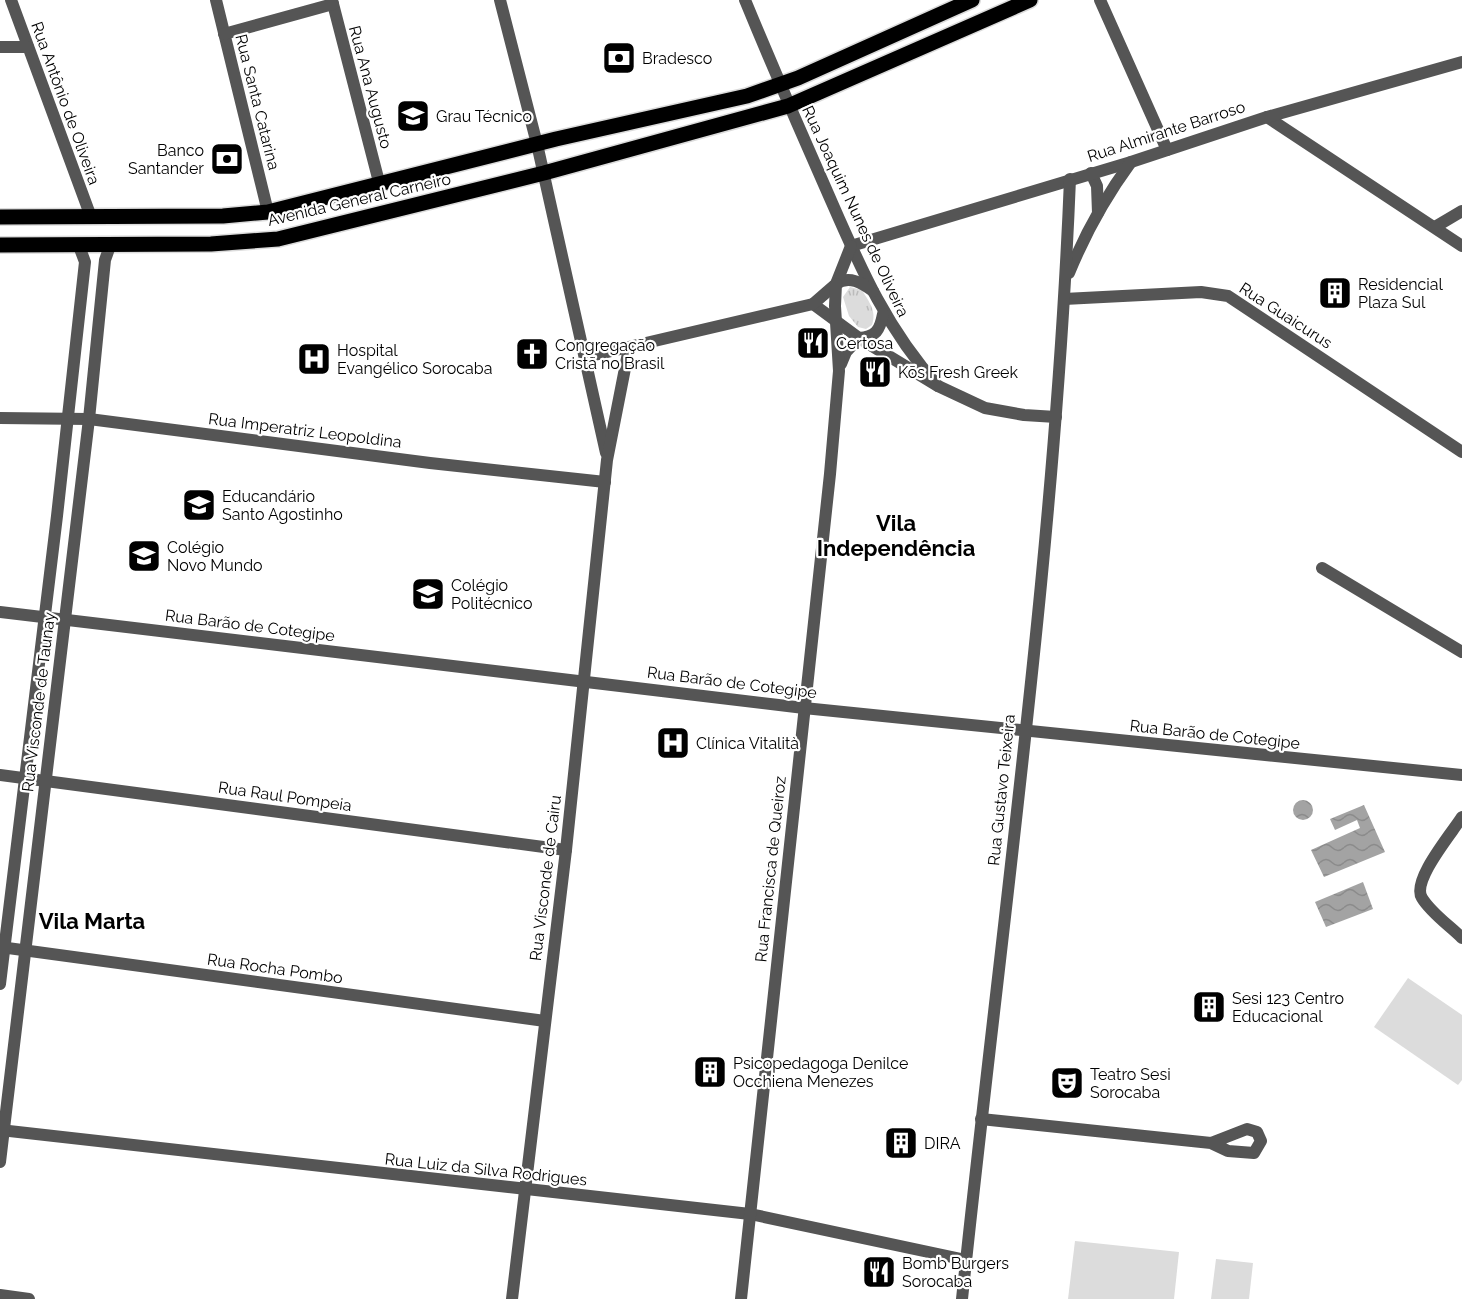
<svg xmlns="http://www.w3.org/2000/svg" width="1462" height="1299" viewBox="0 0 1462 1299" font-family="Raleway,sans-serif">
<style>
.grass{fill:#dcdcdc}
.park{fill:url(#park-tufts)}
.water{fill:url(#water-waves)}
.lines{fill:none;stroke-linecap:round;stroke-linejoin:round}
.primary-casing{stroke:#dbdbdb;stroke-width:18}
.minor{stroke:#555;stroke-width:12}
.primary{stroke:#000;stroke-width:15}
.labels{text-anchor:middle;stroke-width:4.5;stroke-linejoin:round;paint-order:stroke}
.poi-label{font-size:16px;fill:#000;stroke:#fff;text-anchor:start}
.street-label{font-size:16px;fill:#000;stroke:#fff}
.district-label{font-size:22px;font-weight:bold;fill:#000;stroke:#fff}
</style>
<defs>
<pattern id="park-tufts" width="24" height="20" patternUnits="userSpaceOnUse" patternTransform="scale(1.5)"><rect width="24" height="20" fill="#dcdcdc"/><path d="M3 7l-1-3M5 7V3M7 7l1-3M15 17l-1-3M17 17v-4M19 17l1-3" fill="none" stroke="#bbb"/></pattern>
<pattern id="water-waves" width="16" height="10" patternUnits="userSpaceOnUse" patternTransform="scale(1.5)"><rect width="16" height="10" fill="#a3a3a3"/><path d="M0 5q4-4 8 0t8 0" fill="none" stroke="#8b8b8b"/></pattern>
</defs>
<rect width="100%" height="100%" fill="#fff"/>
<g class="grass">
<path d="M1408 978 1462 1015V1080L1458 1085 1374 1027Z"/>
<path d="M1075 1241 1179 1252 1174 1299H1068Z"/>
<path d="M1216 1259 1253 1263 1249 1299H1211Z"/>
</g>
<path class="park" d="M850 287 862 290C869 302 877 311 872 325L866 329 858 327 849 316 843 297Z"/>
<g class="water">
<circle cx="1303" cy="810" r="10"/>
<path d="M1364 805 1385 852 1324 877 1311 850 1360 828 1357 820 1335 830 1330 819Z"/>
<path d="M1363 882 1373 909 1326 927 1315 902Z"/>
</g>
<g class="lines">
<defs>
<g id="primary">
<path d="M0 217 223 216 268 212 556 139 747 96 798 78 972 0"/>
<path d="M0 245 211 244 278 239 544 173 788 106 1030 0"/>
</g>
</defs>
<use href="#primary" class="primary-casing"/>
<g class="minor">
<path d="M11 0 91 217"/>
<path d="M216 0 268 212"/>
<path d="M332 0 379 182"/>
<path d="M500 0 537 144 606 453"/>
<path d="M745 0C771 63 798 126 826 189 858 262 884 326 938 386"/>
<path d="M1100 0 1167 150"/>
<path d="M224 34 333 4"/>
<path d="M0 47H28"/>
<path d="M1267 117 1462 246"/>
<path d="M1091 173 1097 186 1098 213"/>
<path d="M1435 227 1462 211"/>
<path d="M851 246 1131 162 1267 117 1462 62"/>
<path d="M1069 273C1085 234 1106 196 1131 162"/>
<path d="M836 284C849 275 862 283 873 291"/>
<path d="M1064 299 1201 292 1228 296 1462 452"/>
<path d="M813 304 859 338 938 386 985 408 1024 415 1056 417"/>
<path d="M859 338C876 337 880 330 883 314"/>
<path d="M586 357 813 304 836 284 851 246"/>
<path d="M841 364 846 352 859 338"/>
<path d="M0 418 89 419 430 463 605 482"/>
<path d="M1322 568 1462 652"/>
<path d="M0 612 804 708 1462 775"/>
<path d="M0 775 566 850"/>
<path d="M1462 817C1452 833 1411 881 1422 898 1431 913 1450 926 1462 938"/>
<path d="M0 947 545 1021"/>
<path d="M0 984 57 516 85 262 79 246"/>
<path d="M981 1119 1211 1143 1228 1151 1254 1153 1261 1141 1257 1132 1247 1129 1211 1143"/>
<path d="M0 1130 750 1214 966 1260"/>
<path d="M0 1162 89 419 105 260 110 246"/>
<path d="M0 1295 29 1299"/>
<path d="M512 1299 566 850 607 460 629 348"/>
<path d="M741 1299 830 474 839 371 835 306 836 284"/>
<path d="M962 1299C1001 926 1055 553 1070 179"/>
</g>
<use href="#primary" class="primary"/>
</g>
<defs>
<symbol id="bank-square" viewBox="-11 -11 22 22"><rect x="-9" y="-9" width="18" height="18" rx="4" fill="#000" stroke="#fff"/><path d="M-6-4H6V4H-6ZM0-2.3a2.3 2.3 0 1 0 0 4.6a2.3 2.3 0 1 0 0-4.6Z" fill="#fff"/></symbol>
<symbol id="university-square" viewBox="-11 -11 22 22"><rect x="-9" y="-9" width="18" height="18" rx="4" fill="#000" stroke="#fff"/><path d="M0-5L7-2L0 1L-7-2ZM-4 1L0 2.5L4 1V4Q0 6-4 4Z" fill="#fff"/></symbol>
<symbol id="building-square" viewBox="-11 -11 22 22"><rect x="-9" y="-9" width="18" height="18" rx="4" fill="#000" stroke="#fff"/><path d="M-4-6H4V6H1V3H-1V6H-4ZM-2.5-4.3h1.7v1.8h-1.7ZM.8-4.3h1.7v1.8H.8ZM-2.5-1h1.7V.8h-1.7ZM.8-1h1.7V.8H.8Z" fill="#fff"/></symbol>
<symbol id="restaurant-square" viewBox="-11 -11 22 22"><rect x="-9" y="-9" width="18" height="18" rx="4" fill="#000" stroke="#fff"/><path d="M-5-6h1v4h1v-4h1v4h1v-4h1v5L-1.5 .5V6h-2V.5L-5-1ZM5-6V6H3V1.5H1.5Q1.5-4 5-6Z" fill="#fff"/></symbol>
<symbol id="church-square" viewBox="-11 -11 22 22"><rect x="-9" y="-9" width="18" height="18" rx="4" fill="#000" stroke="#fff"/><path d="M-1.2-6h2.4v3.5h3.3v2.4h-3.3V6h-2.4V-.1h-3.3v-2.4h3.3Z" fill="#fff"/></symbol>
<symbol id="hospital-square" viewBox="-11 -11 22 22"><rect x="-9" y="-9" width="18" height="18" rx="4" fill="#000" stroke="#fff"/><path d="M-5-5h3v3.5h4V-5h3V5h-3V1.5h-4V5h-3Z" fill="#fff"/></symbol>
<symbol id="school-square" viewBox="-11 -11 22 22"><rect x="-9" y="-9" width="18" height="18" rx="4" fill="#000" stroke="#fff"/><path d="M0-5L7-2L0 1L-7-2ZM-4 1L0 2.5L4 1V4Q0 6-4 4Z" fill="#fff"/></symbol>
<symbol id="theatre-square" viewBox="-11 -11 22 22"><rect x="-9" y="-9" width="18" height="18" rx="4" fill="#000" stroke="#fff"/><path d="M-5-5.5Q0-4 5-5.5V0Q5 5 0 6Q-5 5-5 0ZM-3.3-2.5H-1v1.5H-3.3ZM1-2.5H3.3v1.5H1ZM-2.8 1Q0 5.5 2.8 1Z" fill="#fff"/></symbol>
</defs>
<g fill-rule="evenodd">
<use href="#bank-square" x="600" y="39" width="38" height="38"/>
<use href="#university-square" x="394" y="97" width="38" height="38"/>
<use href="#bank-square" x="208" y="140" width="38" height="38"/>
<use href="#building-square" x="1316" y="274" width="38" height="38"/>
<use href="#restaurant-square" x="794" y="324" width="38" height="38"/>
<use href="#church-square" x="513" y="335" width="38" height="38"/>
<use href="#hospital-square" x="295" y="340" width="38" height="38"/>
<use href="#restaurant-square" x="856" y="353" width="38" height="38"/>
<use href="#school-square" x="180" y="486" width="38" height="38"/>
<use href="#school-square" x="125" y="537" width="38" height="38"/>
<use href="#school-square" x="409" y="575" width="38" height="38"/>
<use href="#hospital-square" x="654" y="724" width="38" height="38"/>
<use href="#building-square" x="1190" y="988" width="38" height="38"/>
<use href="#building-square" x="691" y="1053" width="38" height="38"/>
<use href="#theatre-square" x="1048" y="1064" width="38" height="38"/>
<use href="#building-square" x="882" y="1124" width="38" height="38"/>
<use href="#restaurant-square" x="860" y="1253" width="38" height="38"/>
</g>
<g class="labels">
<g class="poi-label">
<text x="642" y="64">Bradesco</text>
<text x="436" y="122">Grau Técnico</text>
<text x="204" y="156" text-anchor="end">Banco<tspan x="204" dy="18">Santander</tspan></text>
<text x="1358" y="290">Residencial<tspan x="1358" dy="18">Plaza Sul</tspan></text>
<text x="836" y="349">Certosa</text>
<text x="555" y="351">Congregação<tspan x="555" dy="18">Cristã no Brasil</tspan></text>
<text x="337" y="356">Hospital<tspan x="337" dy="18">Evangélico Sorocaba</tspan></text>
<text x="898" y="378">Kōs Fresh Greek</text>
<text x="222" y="502">Educandário<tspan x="222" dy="18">Santo Agostinho</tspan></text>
<text x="167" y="553">Colégio<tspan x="167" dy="18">Novo Mundo</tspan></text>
<text x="451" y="591">Colégio<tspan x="451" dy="18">Politécnico</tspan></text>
<text x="696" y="749">Clínica Vitalità</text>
<text x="1232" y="1004">Sesi 123 Centro<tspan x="1232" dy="18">Educacional</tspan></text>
<text x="733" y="1069">Psicopedagoga Denilce<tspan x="733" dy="18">Occhiena Menezes</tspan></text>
<text x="1090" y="1080">Teatro Sesi<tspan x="1090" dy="18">Sorocaba</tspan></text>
<text x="924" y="1149">DIRA</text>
<text x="902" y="1269">Bomb Burgers<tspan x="902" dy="18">Sorocaba</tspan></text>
</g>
<g class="street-label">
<text transform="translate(371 87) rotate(75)" y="6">Rua Ana Augusto</text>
<text transform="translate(258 102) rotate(76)" y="6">Rua Santa Catarina</text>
<text transform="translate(66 103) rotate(70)" y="6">Rua Antônio de Oliveira</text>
<text transform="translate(1166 131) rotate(-18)" y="6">Rua Almirante Barroso</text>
<text transform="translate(359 199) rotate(-13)" y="6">Avenida General Carneiro</text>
<text transform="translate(856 211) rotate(65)" y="6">Rua Joaquim Nunes de Oliveira</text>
<text transform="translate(1286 315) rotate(33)" y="6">Rua Guaicurus</text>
<text transform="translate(305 430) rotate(7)" y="6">Rua Imperatriz Leopoldina</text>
<text transform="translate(250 625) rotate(7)" y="6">Rua Barão de Cotegipe</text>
<text transform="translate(732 682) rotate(7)" y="6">Rua Barão de Cotegipe</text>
<text transform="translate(38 702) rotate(-83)" y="6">Rua Visconde de Taunay</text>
<text transform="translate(1215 734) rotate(6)" y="6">Rua Barão de Cotegipe</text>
<text transform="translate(1001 790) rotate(-84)" y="6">Rua Gustavo Teixeira</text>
<text transform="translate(285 796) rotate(8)" y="6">Rua Raul Pompeia</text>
<text transform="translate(770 869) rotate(-84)" y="6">Rua Francisca de Queiroz</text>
<text transform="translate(545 878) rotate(-83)" y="6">Rua Visconde de Cairu</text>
<text transform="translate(275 968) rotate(8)" y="6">Rua Rocha Pombo</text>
<text transform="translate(486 1169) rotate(6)" y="6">Rua Luiz da Silva Rodrigues</text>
</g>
<g class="district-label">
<text x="896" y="531">Vila<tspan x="896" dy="25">Independência</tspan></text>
<text x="92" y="929">Vila Marta</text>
</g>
</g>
</svg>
